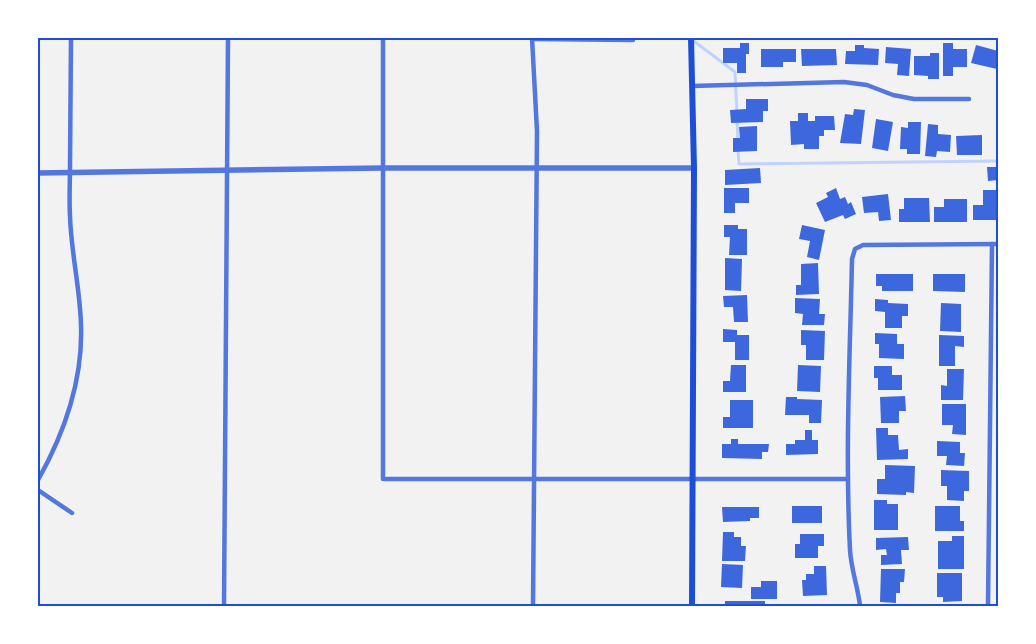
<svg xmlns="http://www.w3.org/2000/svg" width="1036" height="644" viewBox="0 0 1036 644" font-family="Barlow,sans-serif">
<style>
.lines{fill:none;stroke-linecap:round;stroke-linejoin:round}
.stream{stroke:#bfd3fe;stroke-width:3}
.building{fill:#3d67dc}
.minor{stroke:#5277de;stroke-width:4.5}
.tertiary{stroke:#5277de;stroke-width:5.5}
.secondary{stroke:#1d4ed8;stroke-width:6}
.neatline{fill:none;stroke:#1d4ed8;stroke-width:2}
</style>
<rect width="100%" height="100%" fill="#f2f2f2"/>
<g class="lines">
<g class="stream">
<path d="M691 39 735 72 737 114"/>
<path d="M737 120 738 141"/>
<path d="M738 150 739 164 998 161"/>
</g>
</g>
<g class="building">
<path d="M740 43H749V54H746V73H737V63H723V48H740Z"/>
<path d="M943 43H953V49H967V67H953V76H943Z"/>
<path d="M855 45H864V48L879 49 878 65 845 64 846 51H855Z"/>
<path d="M976 45 998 51 997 69 971 63Z"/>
<path d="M886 47 911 49 909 76 897 75 898 64 885 63Z"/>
<path d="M761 49H796V62H783V67H761Z"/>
<path d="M801 49H836L837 65 802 66Z"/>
<path d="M930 53H939V79H928V76L914 75V56H930Z"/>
<path d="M746 99H768V111H763V122L731 123 730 110 746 109Z"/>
<path d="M854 109 865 110 861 144 840 143 845 114 853 115Z"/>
<path d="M798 113H808V121H815V116H834L835 130H824V136H819V149H804V144L791 145 790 121H798Z"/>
<path d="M876 119 893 122 888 151 872 148Z"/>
<path d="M908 122H921L920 154H907V149H900L901 127 908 128Z"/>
<path d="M928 124 938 125V134L951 135 950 152 937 151 936 157 925 156Z"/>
<path d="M757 126V151L733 152V138H740L739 127Z"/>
<path d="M982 135V155H957L956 136Z"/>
<path d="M987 167H998V180L988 181Z"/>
<path d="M760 168 761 183 725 185V170Z"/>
<path d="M724 188H749V203H735V213H724Z"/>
<path d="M836 188 840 199 845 197 848 204 851 202 856 214 845 219 843 215 825 222 816 203 828 197 826 193Z"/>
<path d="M983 190H998V220H973V205H983Z"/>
<path d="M888 194 891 220 879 221 878 212 864 213 862 197Z"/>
<path d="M904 198H929L930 222H899V209H904Z"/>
<path d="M944 199H967V222H934V207H944Z"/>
<path d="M724 225H738V229H747V255H729L730 237H724Z"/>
<path d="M802 225 825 230 819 260 807 257 810 241 799 239Z"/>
<path d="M725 258 742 259 741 291 725 290Z"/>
<path d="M818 263 819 294 796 295V285H801V264Z"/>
<path d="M876 274H913V291H882V286H876Z"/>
<path d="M933 274H965V292L933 291Z"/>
<path d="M747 295 748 322H734L733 307H724L723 296Z"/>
<path d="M795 298 820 299 819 314H825L824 325H802L803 314 795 313Z"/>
<path d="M875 299 888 300V303L908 304V316H902V328H885V312L875 311Z"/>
<path d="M941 303 961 304V332L940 331Z"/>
<path d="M723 329 737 330V335H749V360H735V342H723Z"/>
<path d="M801 330 825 331 824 360H806V345H801Z"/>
<path d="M875 333 897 334V344H904V359L879 358V344H875Z"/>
<path d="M939 335 964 336V347L955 346V366H939Z"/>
<path d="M731 365H746V392H723V381H730Z"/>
<path d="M798 365 821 366 820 392 797 391Z"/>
<path d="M874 366H892V375H902V390H878V378H874Z"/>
<path d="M947 369H964L963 400H941V385L947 386Z"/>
<path d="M905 396 906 411H899V423H881L880 397Z"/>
<path d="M786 397H797V399L822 400 821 423H809V415H785Z"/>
<path d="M730 400H753V428H723V417H730Z"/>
<path d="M942 404H966V435L952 434 953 425H942Z"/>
<path d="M876 428H888V435H898L899 450 908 449V459L877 460Z"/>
<path d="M805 430H812V440H818V454L786 455V444H795V440H805Z"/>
<path d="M731 439H738V444H769L768 452H762V459L722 458V444H731Z"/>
<path d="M937 441 960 442V453H965L964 466 946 465 947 456H937Z"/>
<path d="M885 465 915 466 914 493 906 492V495L877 494V479H885Z"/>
<path d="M941 470 969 471V491H964V501L947 500V486H941Z"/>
<path d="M874 500H887V504H898V530H874Z"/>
<rect x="792" y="506" width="30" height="17"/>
<path d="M935 506H960V521H964V531H935Z"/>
<path d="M722 507H759V518H750V521L723 522Z"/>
<path d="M723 532H734V537H741V546H746L745 561H722Z"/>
<path d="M800 534H824V546H818V558H795V544H800Z"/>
<path d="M952 536H964V569H938V541H952Z"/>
<path d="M908 537 909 550H901L902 564 881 565V555H887L886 549 876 550V538Z"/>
<path d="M722 564 743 565 742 588 721 587Z"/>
<path d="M814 566H826L827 595 803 596 802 580H806V574H814Z"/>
<path d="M881 569H905L904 582H900V593H896V603L880 602Z"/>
<path d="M937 573H962V601L943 602V597H937Z"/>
<path d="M761 581H777V599H751V587H761Z"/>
<rect x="725" y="601" width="40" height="5"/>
</g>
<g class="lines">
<g class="minor">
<path d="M383 38V479H848"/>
<path d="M532 38 537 131 533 606"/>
<path d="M532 39 633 40"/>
<path d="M692 86 844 82 867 85 893 95 914 99H969"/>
<path d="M38 480C65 432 83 380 81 325 80 288 71 252 70 216 69 199 70 183 70 166 70 123 71 80 71 38"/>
<path d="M38 490 72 513"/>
<path d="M224 606 228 38"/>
<path d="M860 606C858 587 851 569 850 550 845 453 850 356 852 259L855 249 863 245 998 244"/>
<path d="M988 606 992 244"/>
</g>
<path class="tertiary" d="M38 173 383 168H694"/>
<path class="secondary" d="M691 38 694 168 692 606"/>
</g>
<rect width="1036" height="644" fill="none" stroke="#ffffff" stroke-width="78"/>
<rect x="39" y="39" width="958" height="566" class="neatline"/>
</svg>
